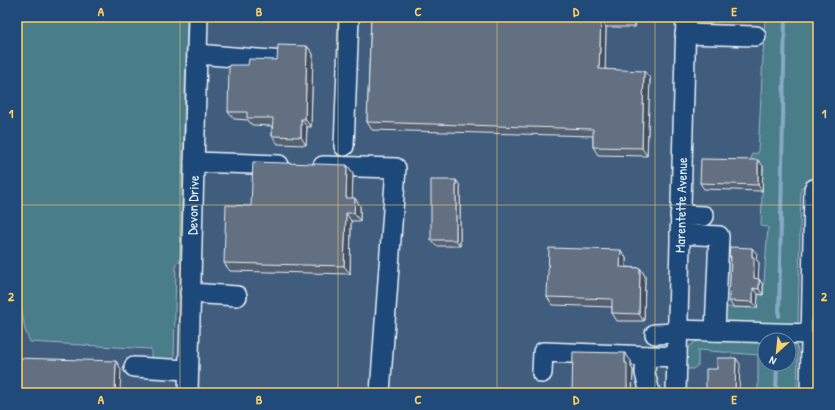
<svg xmlns="http://www.w3.org/2000/svg" width="835" height="410" viewBox="0 0 835 410" font-family="'Patrick Hand',sans-serif">
<style>
.built{fill:#415d7e;fill-rule:evenodd}
.green{fill:#4a7d8a;stroke:#99b7c1}
.lines{fill:none;stroke-linecap:round;stroke-linejoin:round}
.stream{stroke:#86aac3;stroke-width:4}
.minor-casing{stroke:#e8f1f8;stroke-width:22}
.minor{stroke:#1f4a7a;stroke-width:19}
.wall{fill:#556070;stroke:#e8f1f8}
.shaded-wall{fill:#454e5b;stroke:#e8f1f8}
.building{fill:#637082;stroke:#e8f1f8}
.grid{fill:none;stroke:#ffd166;stroke-width:1;stroke-opacity:0.55}
.labels{text-anchor:middle;stroke-width:3;stroke-linejoin:round;paint-order:stroke}
.street-label{font-size:14px;fill:#e8f1f8;stroke:#1f4a7a}
.neatline{fill:none;stroke:#ffd166;stroke-width:1.5}
.grid-label{font-size:13px;text-anchor:middle;font-weight:bold;fill:#ffd166}
</style>
<rect width="100%" height="100%" fill="#33557c"/>
<filter id="ink" filterUnits="userSpaceOnUse"><feTurbulence type="fractalNoise" baseFrequency=".025" numOctaves="2"/><feDisplacementMap in="SourceGraphic" scale="8" xChannelSelector="R" yChannelSelector="G"/><feConvolveMatrix kernelMatrix="1 2 1 2 8 2 1 2 1" color-interpolation-filters="sRGB"/></filter>
<g filter="url(#ink)">
<g class="built">
<path d="M17 17H679L670 393H17Z"/>
<path d="M693 17H818V393H683ZM765 340H789V364H765Z"/>
</g>
<g class="green">
<path d="M17 17H187L180 262 176 263 174 360 151 362V349L30 342 25 330 19 294H17Z"/>
<path d="M693 17H712L711 29H703L693 23Z"/>
<path d="M765 17H818V181L801 188 798 324 722 323 723 307 757 308 758 294H763L768 227 761 226 763 167 750 166 752 154 758 153Z"/>
<path d="M705 338 765 340V364H789V340H790L796 345 798 350 797 393H758V355L698 350V365L693 369H684C684 365 683 360 684 356 686 346 696 341 705 338Z"/>
</g>
<g class="lines">
<g class="stream">
<path d="M779 316 785 17"/>
<path d="M776 393 777 364"/>
</g>
<defs>
<g id="minor">
<path d="M685 34 756 36"/>
<path d="M197 54 283 61"/>
<path d="M344 146 349 17"/>
<path d="M194 162 279 165"/>
<path d="M323 166 396 168 380 393"/>
<path d="M680 215 704 216"/>
<path d="M680 234 719 236 715 331"/>
<path d="M190 293 237 296"/>
<path d="M677 330 811 334"/>
<path d="M655 334 677 333"/>
<path d="M646 356 645 373 650 393"/>
<path d="M134 367 188 370"/>
<path d="M542 373 543 352 677 357"/>
<path id="s1" d="M188 393 198 17"/>
<path id="s2" d="M676 393 686 17"/>
<path d="M810 393 814 189H818"/>
</g>
</defs>
<use href="#minor" class="minor-casing"/>
<use href="#minor" class="minor"/>
</g>
<g class="wall">
<path d="M371 17H636L635 27H606L605 69 650 78 647 156 598 155 593 147V136L372 130 367 122Z"/>
<path d="M307 46 313 54 311 127H307L306 145 278 144 272 136V126L252 125 248 120 234 119 228 112 248 65 277 60Z"/>
<path d="M347 165 353 173 352 198 360 206V221H351L350 274 230 271 224 263Z"/>
<path d="M763 166 762 191 704 189 700 183Z"/>
<path d="M456 180 460 186V246H436L431 240Z"/>
<path d="M757 254 756 259 759 263 758 278 759 279 763 285V295L758 294 757 308 733 307 729 301 731 258 729 256Z"/>
<path d="M626 258V267L640 268 645 276 644 321H617L612 313V307L553 305 547 297Z"/>
<path d="M818 321 817 339 812 332Z"/>
<path d="M631 361V367L633 370 632 393H572Z"/>
</g>
<g class="shaded-wall">
<path d="M630 17H636L635 27 630 20Z"/>
<path d="M601 19 606 27 605 77 599 69Z"/>
<path d="M307 46 313 54 311 127 305 119Z"/>
<path d="M644 71 650 78 647 156 642 148Z"/>
<path d="M301 119 307 127 306 145 301 137Z"/>
<path d="M758 160 763 166 762 191 758 185Z"/>
<path d="M347 165 353 173 352 206 346 198Z"/>
<path d="M456 180 460 186V246L456 240Z"/>
<path d="M355 198 360 206V221L354 213Z"/>
<path d="M346 213 351 221 350 274 344 266Z"/>
<path d="M752 248 757 254 756 259 759 263 758 284 754 278 752 257Z"/>
<path d="M621 250 626 258V275L620 267Z"/>
<path d="M640 268 645 276 644 321 639 314Z"/>
<path d="M759 279 763 285V295L759 289Z"/>
<path d="M753 288 758 294 757 308 753 302Z"/>
<path d="M625 353 631 361V367L633 370 632 393H629L627 389 625 363Z"/>
<path d="M736 358 740 364 739 393H735Z"/>
<path d="M116 361 121 369 120 393H115Z"/>
<path d="M624 389 627 393H624Z"/>
</g>
<g class="building">
<path d="M371 17H630V20L601 19 599 69 644 71 642 148 593 147V129L367 122Z"/>
<path d="M278 45 307 46 305 119H301V137L272 136 273 118H247V112H228L229 65H248L249 59 277 60Z"/>
<path d="M701 159 758 160V185L700 183Z"/>
<path d="M253 162 347 165 346 198H355L354 213H346L344 266 224 263 226 205 251 206Z"/>
<rect x="431" y="180" width="25" height="60"/>
<path d="M730 247 752 248V257H754V278L759 279V289L753 288V302L729 301 731 256H729Z"/>
<path d="M549 248 621 250 620 267 640 268 639 314 612 313V299L547 297Z"/>
<path d="M812 320 818 321V393H816L817 332H812Z"/>
<path d="M573 352 625 353V363H627V389H624V393H572Z"/>
<path d="M17 358 116 361 115 393H17Z"/>
<path d="M717 358H736L735 393H706V369H717Z"/>
</g>
</g>
<path class="grid" d="M180 17V393M338 17V393M497 17V393M655 17V393M17 205H818"/>
<g class="labels">
<g class="street-label">
<text dy="5" stroke="none"><textPath href="#s1" startOffset="188">Devon Drive</textPath></text>
<text dy="5" stroke="none"><textPath href="#s2" startOffset="188">Marentette Avenue</textPath></text>
</g>
</g>
<rect width="835" height="410" fill="none" stroke="#1f4a7a" stroke-width="44"/>
<g transform="translate(777 352) rotate(207)"><circle r="19" fill="#1f4a7a" stroke="#6f8dac"/>
<path d="M0-3L7 15L0 10L-7 15Z" fill="#ffd166"/>
<text y="-6" font-size="11" font-weight="bold" text-anchor="middle" fill="#e8f1f8">N</text>
</g>
<rect x="22" y="22" width="791" height="366" class="neatline"/>
<g class="grid-label">
<text x="101" y="16">A</text>
<text x="259" y="16">B</text>
<text x="418" y="16">C</text>
<text x="576" y="16">D</text>
<text x="734" y="16">E</text>
<text x="11" y="118">1</text>
<text x="824" y="118">1</text>
<text x="11" y="301">2</text>
<text x="824" y="301">2</text>
<text x="101" y="404">A</text>
<text x="259" y="404">B</text>
<text x="418" y="404">C</text>
<text x="576" y="404">D</text>
<text x="734" y="404">E</text>
</g>
</svg>
